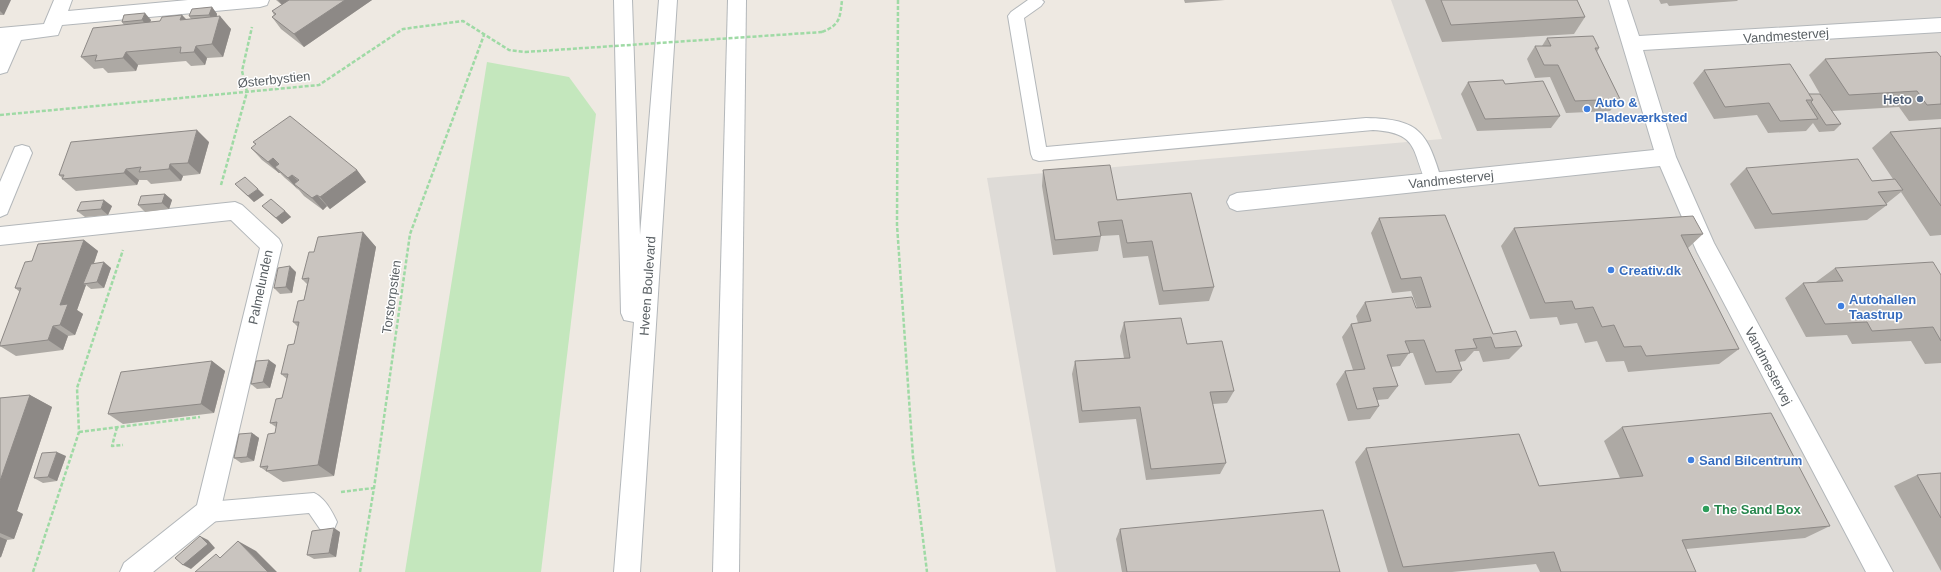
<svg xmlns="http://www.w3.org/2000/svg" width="1941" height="572" viewBox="0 0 1941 572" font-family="Helvetica,sans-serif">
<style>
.industrial{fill:#dedbd7}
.green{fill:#c4e7bd}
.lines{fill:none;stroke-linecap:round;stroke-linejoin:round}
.service-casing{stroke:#b3b7ba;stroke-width:2}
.minor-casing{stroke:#b3b7ba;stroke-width:2}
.tertiary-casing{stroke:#b3b7ba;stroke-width:2}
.path{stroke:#9fdaa5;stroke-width:2.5;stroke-dasharray:4 2;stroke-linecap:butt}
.service{fill:#fff;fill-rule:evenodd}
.minor{fill:#fff;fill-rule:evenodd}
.tertiary{fill:#fff;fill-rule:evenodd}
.path-bridge{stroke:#9fdaa5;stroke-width:2.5;stroke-dasharray:4 2;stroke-linecap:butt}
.wall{fill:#ada9a4}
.shaded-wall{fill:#8d8986}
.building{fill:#c9c4bf;stroke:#8d8986}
.service-dot{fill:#5c6f8a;stroke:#fff;stroke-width:1.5}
.shop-dot{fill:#3f7fe0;stroke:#fff;stroke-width:1.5}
.leisure-dot{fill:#2e9e5b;stroke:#fff;stroke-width:1.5}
.labels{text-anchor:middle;stroke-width:3;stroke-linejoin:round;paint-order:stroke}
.street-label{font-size:13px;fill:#5a6064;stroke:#fff}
.service-label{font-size:13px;font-weight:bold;fill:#4e5e75;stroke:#fff;text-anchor:end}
.shop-label{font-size:13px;font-weight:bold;fill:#366cbe;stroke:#fff;text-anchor:start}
.leisure-label{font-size:13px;font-weight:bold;fill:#27864d;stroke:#fff;text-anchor:start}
</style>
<rect width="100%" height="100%" fill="#eee9e2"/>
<path class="industrial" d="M1391 0H1941V572H1056L987 178 1442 139Z"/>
<path class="green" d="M487 62 569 77 596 114 541 572H405Z"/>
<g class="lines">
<defs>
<g id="service">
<path d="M1028 0H1042L1044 2 1041 6 1024 18 1046 147 1366 118C1421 119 1427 133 1442 181L1440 186 1434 188 1428 186C1411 152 1421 133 1373 130L1039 161 1033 159 1031 154 1008 16 1011 12Z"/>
<path d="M314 493C325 498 332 511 337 522L334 529 327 532 320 529 309 513 208 522 201 519 198 512 201 505 208 502Z"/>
</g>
<g id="minor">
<path d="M54 0H72L68 11 188 0H269L267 5 260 7 62 25 58 35 21 40 7 72 0 74V28L44 24Z"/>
<path d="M1609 0H1627L1639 36 1941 18V32L1643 50 1676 157 1714 243 1893 572H1866L1697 252 1660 166 1237 211 1230 208 1227 202 1230 196 1237 193 1654 150Z"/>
<path d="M22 145 29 147 32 153 7 214 0 217V182L15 147Z"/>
<path d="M235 202 242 205 279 239 282 245 220 512 217 520 153 572H120L124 563 197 505 260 248 231 220 0 245V227Z"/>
</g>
<g id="tertiary">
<path d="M614 0H632L640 235 659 0H677L640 572H614L634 322 624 320 621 313Z"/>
<path d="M728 0H746L739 572H713Z"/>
</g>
</defs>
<use href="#service" class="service-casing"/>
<use href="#minor" class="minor-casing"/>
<use href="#tertiary" class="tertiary-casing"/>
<g class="path">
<path d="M898 0 897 225 913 457 927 572"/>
<path d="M822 32C840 25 840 18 842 0"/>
<path d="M0 115 319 85 403 29 463 21 509 50 525 52"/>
<path d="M221 185 247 92 242 71 252 27"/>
<path d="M117 427 112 446 123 445"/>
<path d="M79 432 200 417"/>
<path d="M341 492 374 488"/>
<path d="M33 572 79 432 77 388 123 250"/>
<path d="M360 572 374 488 410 234 484 35"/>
</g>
<use href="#service" class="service"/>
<use href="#minor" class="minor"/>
<use href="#tertiary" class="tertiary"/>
<path class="path-bridge" d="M525 52 822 32"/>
</g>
<g class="wall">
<path d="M0 0 4 15H0Z"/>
<path d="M276 0H372L304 47 281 29 272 17 274 15 272 11 282 5Z"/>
<path d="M1184 0H1225L1185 3Z"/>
<path d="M1425 0H1577L1585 17 1574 34 1442 42Z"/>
<path d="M1659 0H1738L1737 1 1669 6 1667 3 1661 4Z"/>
<path d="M212 7 217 14V17L231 29 223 57 207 58 205 65 191 66 186 61 138 65 136 71 108 73 103 68 94 69 81 57 124 25 122 22 124 15 151 20 150 22 160 21 182 15 186 19H191L189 16Z"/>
<path d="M1547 38 1599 48 1597 52 1620 99 1610 111 1566 113 1550 77 1535 78 1527 59 1535 46H1542Z"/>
<path d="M1941 57V119L1909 121 1899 107 1832 111 1841 124 1834 131 1819 132 1813 123 1806 131 1768 133 1757 115 1714 119 1693 83 1704 70 1809 94H1820L1809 75 1825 59Z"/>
<path d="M1468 82 1505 84 1560 116 1551 128 1477 131 1461 94Z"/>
<path d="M1941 128V235L1930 236 1901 192 1886 204 1887 205 1867 220 1755 229 1730 184 1746 168 1872 181 1893 179 1872 148 1890 132Z"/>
<path d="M209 142 200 174 183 176 181 181 151 184 147 180H139L137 185 76 191 62 179H63L59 175Z"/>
<path d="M253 142 357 170 366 182 330 209 327 206 323 210 304 196 299 190 285 178 280 173H279L262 160 251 148 256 145Z"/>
<path d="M1043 170 1117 200 1214 287 1209 301 1159 305 1148 256 1123 258 1119 235 1101 236 1098 251 1053 255 1042 186Z"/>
<path d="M235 184 264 195 254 202Z"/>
<path d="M165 194 172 200 169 209 145 212 138 205Z"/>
<path d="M112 206 108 215 85 217 77 211Z"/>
<path d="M262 206 285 211 291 217 282 224Z"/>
<path d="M1379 218 1493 334 1522 346 1509 359 1483 362 1479 351H1474L1465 361 1459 362 1462 370 1451 383 1425 385 1413 353H1409L1400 366 1391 367 1398 386 1388 399 1377 400 1379 406 1370 419 1348 421 1336 384 1345 371 1353 370 1342 337 1351 324 1358 323 1356 316 1365 302 1417 308 1411 291 1392 293 1371 233Z"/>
<path d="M1514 228 1703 234 1688 248 1739 349 1719 364 1628 372 1624 361 1606 362 1597 341 1585 343 1577 323 1560 325 1557 317 1530 319 1501 246Z"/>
<path d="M363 232 376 247 334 476 283 482 260 467 275 433 276 427 270 423 282 398 287 379 281 374 294 344 298 327 293 322 304 300 307 284 302 279 314 252Z"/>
<path d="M84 240 98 251 94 263 111 268 104 288 91 289 86 285 77 310 83 314 75 335 68 336 63 350 16 356 0 346V344L20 292 15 288 32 261Z"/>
<path d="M1835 268 1941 275V363L1925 364 1911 341 1852 344 1847 335 1806 337 1785 298 1803 283H1816V282Z"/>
<path d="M296 272 292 293 280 294 274 288Z"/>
<path d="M1124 322 1187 344 1234 391 1227 403 1213 404 1226 463 1220 474 1146 480 1136 419 1079 423 1072 374 1075 361 1124 358 1120 336Z"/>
<path d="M212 361 225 371 214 413 123 424 108 414Z"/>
<path d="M276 365 270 388 257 389 251 384Z"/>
<path d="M30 395 52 407 17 511 23 514 14 539 7 540 1 557 0 558V398Z"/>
<path d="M1622 427 1830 526 1805 538 1686 549 1696 572H1540L1536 564 1452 572H1388L1355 462 1366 448 1539 486 1620 478 1604 441Z"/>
<path d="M252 433 259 438 254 461 241 463 234 458Z"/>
<path d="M66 456 57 481 43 483 34 478Z"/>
<path d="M1941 473V571L1894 486 1917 475Z"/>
<path d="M1120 529 1340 572H1122L1116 539Z"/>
<path d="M340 532 336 557 314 559 307 555Z"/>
</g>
<g class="shaded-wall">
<path d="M0 0H11L4 15 0 11Z"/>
<path d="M278 0H293L283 6Z"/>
<path d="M345 0H372L304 47 294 34Z"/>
<path d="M212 7 217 14 215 22 209 15Z"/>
<path d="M145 13 151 20 148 27 142 20Z"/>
<path d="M182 15 193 27 180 20Z"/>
<path d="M220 16 231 29 223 57 212 44Z"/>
<path d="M196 46 207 58 205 65 194 52Z"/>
<path d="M126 52 138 65 136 71 123 58Z"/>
<path d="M197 130 209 142 200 174 188 163Z"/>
<path d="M273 158 283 170 275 167 280 173H279L268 162Z"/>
<path d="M170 164 183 176 181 181 169 169Z"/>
<path d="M126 169 139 180 137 185 124 173Z"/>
<path d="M357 170 366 182 330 209 320 197Z"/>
<path d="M292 175 303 186 294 184 298 190 288 178Z"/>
<path d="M258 189 264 195 254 202 248 196Z"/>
<path d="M165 194 172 200 169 209 162 203Z"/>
<path d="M317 195 327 206 323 210 312 198Z"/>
<path d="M104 200 112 206 108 215 101 209Z"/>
<path d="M285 211 291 217 282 224 276 218Z"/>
<path d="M363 232 376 247 334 476 318 465Z"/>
<path d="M84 240 98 251 87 283 83 284 86 285 77 310 83 314 75 335 60 325V305Z"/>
<path d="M104 262 111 268 104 288 97 282Z"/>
<path d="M290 266 296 272 292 293 286 287Z"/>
<path d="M53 326 68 336 63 350 48 340Z"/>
<path d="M269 360 276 365 270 388 263 382Z"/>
<path d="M212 361 225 371 214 413 201 404Z"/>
<path d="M30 395 52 407 17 511 23 514 14 539 0 533V481Z"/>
<path d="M252 433 259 438 254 461 247 457Z"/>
<path d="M57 452 66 456 57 481 48 477Z"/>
<path d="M334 528 340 532 336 557 329 553Z"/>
<path d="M200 536 208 540 215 548 191 569 183 565Z"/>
<path d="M0 537 7 540 1 557H0Z"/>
<path d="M238 541 256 551 277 572H268Z"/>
</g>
<g class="building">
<path d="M289 0H345L294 34 272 17 276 14 272 11Z"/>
<path d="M1441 0H1577L1585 17 1451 25Z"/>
<path d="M212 7 209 15 189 16 192 9Z"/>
<path d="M145 13 142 20 122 22 124 15Z"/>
<path d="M182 15 180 20 220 16 212 44 196 46 194 52 180 53 181 47 126 52 123 58 95 61 97 55 81 57 93 28 160 21 162 17Z"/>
<path d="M1593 36 1599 48H1595L1620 99 1575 101 1558 65H1544L1535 46H1551L1547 38Z"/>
<path d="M1937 52 1941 57V104L1927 105 1917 91 1849 95 1825 59Z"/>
<path d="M1790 64 1813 100H1806L1818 119 1780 121 1769 103 1725 107 1704 70Z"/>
<path d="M1503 80 1505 84 1543 81 1560 116 1485 119 1468 82Z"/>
<path d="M1809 94H1820L1841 124 1826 125 1811 102 1813 100Z"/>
<path d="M290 116 357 170 320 197 317 195 312 198 294 184 299 180 292 175 288 178 275 167 279 164 273 158 268 162 251 148 256 144 253 142Z"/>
<path d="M1941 128V206L1890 132Z"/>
<path d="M197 130 188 163 170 164 169 169 139 172 141 167 126 169 124 173 62 179 64 175H59L71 142Z"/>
<path d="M1858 159 1872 181 1895 179 1903 190 1878 192 1887 205 1772 214 1746 168Z"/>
<path d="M1110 165 1117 200 1191 193 1214 287 1163 291 1152 241 1127 243 1122 220 1098 222 1101 236 1055 240 1043 170Z"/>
<path d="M245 177 258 189 248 196 235 184Z"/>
<path d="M165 194 162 203 138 205 141 196Z"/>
<path d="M271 199 285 211 276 218 262 206Z"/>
<path d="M104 200 101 209 77 211 81 202Z"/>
<path d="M1445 215 1493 334 1516 331 1522 346 1495 348 1491 337 1473 339 1477 348 1455 350 1462 370 1436 372 1424 340 1405 341 1410 353 1387 355 1398 386 1373 388 1379 406 1357 409 1345 371 1365 369 1351 324 1371 321 1365 302 1412 297 1416 308 1431 307 1421 277 1401 279 1379 218Z"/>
<path d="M1693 216 1703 234 1681 235 1739 349 1646 356 1641 346 1624 347 1614 325 1602 327 1593 307 1575 309 1572 301 1545 303 1514 228Z"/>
<path d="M363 232 318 465 266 471 268 466 260 467 268 434 275 433 277 422 270 423 276 399 282 398 288 374H281L288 345 294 344 299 322H293L298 301 304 300 309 278 302 279 309 252H314L318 237Z"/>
<path d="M84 240 60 305 68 304 60 325 53 326 48 340 0 346V344L21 288H15L25 262 32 261 38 244Z"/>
<path d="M104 262 97 282 83 284 91 264Z"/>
<path d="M1933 262 1941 275V341L1933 327 1872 331 1867 322 1825 324 1803 283 1843 281 1835 268Z"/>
<path d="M290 266 286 287 274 288 278 268Z"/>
<path d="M1181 318 1187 344 1222 341 1234 391 1210 392 1226 463 1151 469 1140 407 1082 411 1075 361 1130 358 1124 322Z"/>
<path d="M269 360 263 382 251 384 256 361Z"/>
<path d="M212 361 201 404 108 414 121 372Z"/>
<path d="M30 395 0 481V398Z"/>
<path d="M1771 413 1830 526 1682 540 1696 572H1561L1554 552 1403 567 1366 448 1519 434 1539 486 1643 476 1622 427Z"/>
<path d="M252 433 247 457 234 458 239 434Z"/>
<path d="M57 452 48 477 34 478 42 453Z"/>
<path d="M1941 473V518L1917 475Z"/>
<path d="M1323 510 1340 572H1127L1120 529Z"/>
<path d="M334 528 329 553 307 555 312 531Z"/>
<path d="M200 536 208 544 183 565 175 558Z"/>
<path d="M238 541 268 572H195L216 554 220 558Z"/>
</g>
<circle class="service-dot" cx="1920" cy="99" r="4"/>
<g class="shop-dot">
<circle cx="1587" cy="109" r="4"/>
<circle cx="1611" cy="270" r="4"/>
<circle cx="1841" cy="306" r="4"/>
<circle cx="1691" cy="460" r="4"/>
</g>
<circle class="leisure-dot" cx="1706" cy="509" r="4"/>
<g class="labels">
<g class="street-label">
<text transform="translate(1786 35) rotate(-4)" y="5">Vandmestervej</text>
<text transform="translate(274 79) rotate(-6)" y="5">Østerbystien</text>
<text transform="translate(1451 179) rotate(-6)" y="5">Vandmestervej</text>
<text transform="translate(647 286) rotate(-86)" y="5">Hveen Boulevard</text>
<text transform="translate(260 287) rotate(-78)" y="5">Palmelunden</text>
<text transform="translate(391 297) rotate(-82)" y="5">Torstorpstien</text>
<text transform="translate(1769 366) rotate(62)" y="5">Vandmestervej</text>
</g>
<g class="service-label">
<text x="1912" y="104">Heto</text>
</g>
<g class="shop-label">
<text x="1595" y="107">Auto &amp;<tspan x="1595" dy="15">Pladeværksted</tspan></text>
<text x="1619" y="275">Creativ.dk</text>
<text x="1849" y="304">Autohallen<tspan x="1849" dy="15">Taastrup</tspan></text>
<text x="1699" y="465">Sand Bilcentrum</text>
</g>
<g class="leisure-label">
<text x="1714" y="514">The Sand Box</text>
</g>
</g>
</svg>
